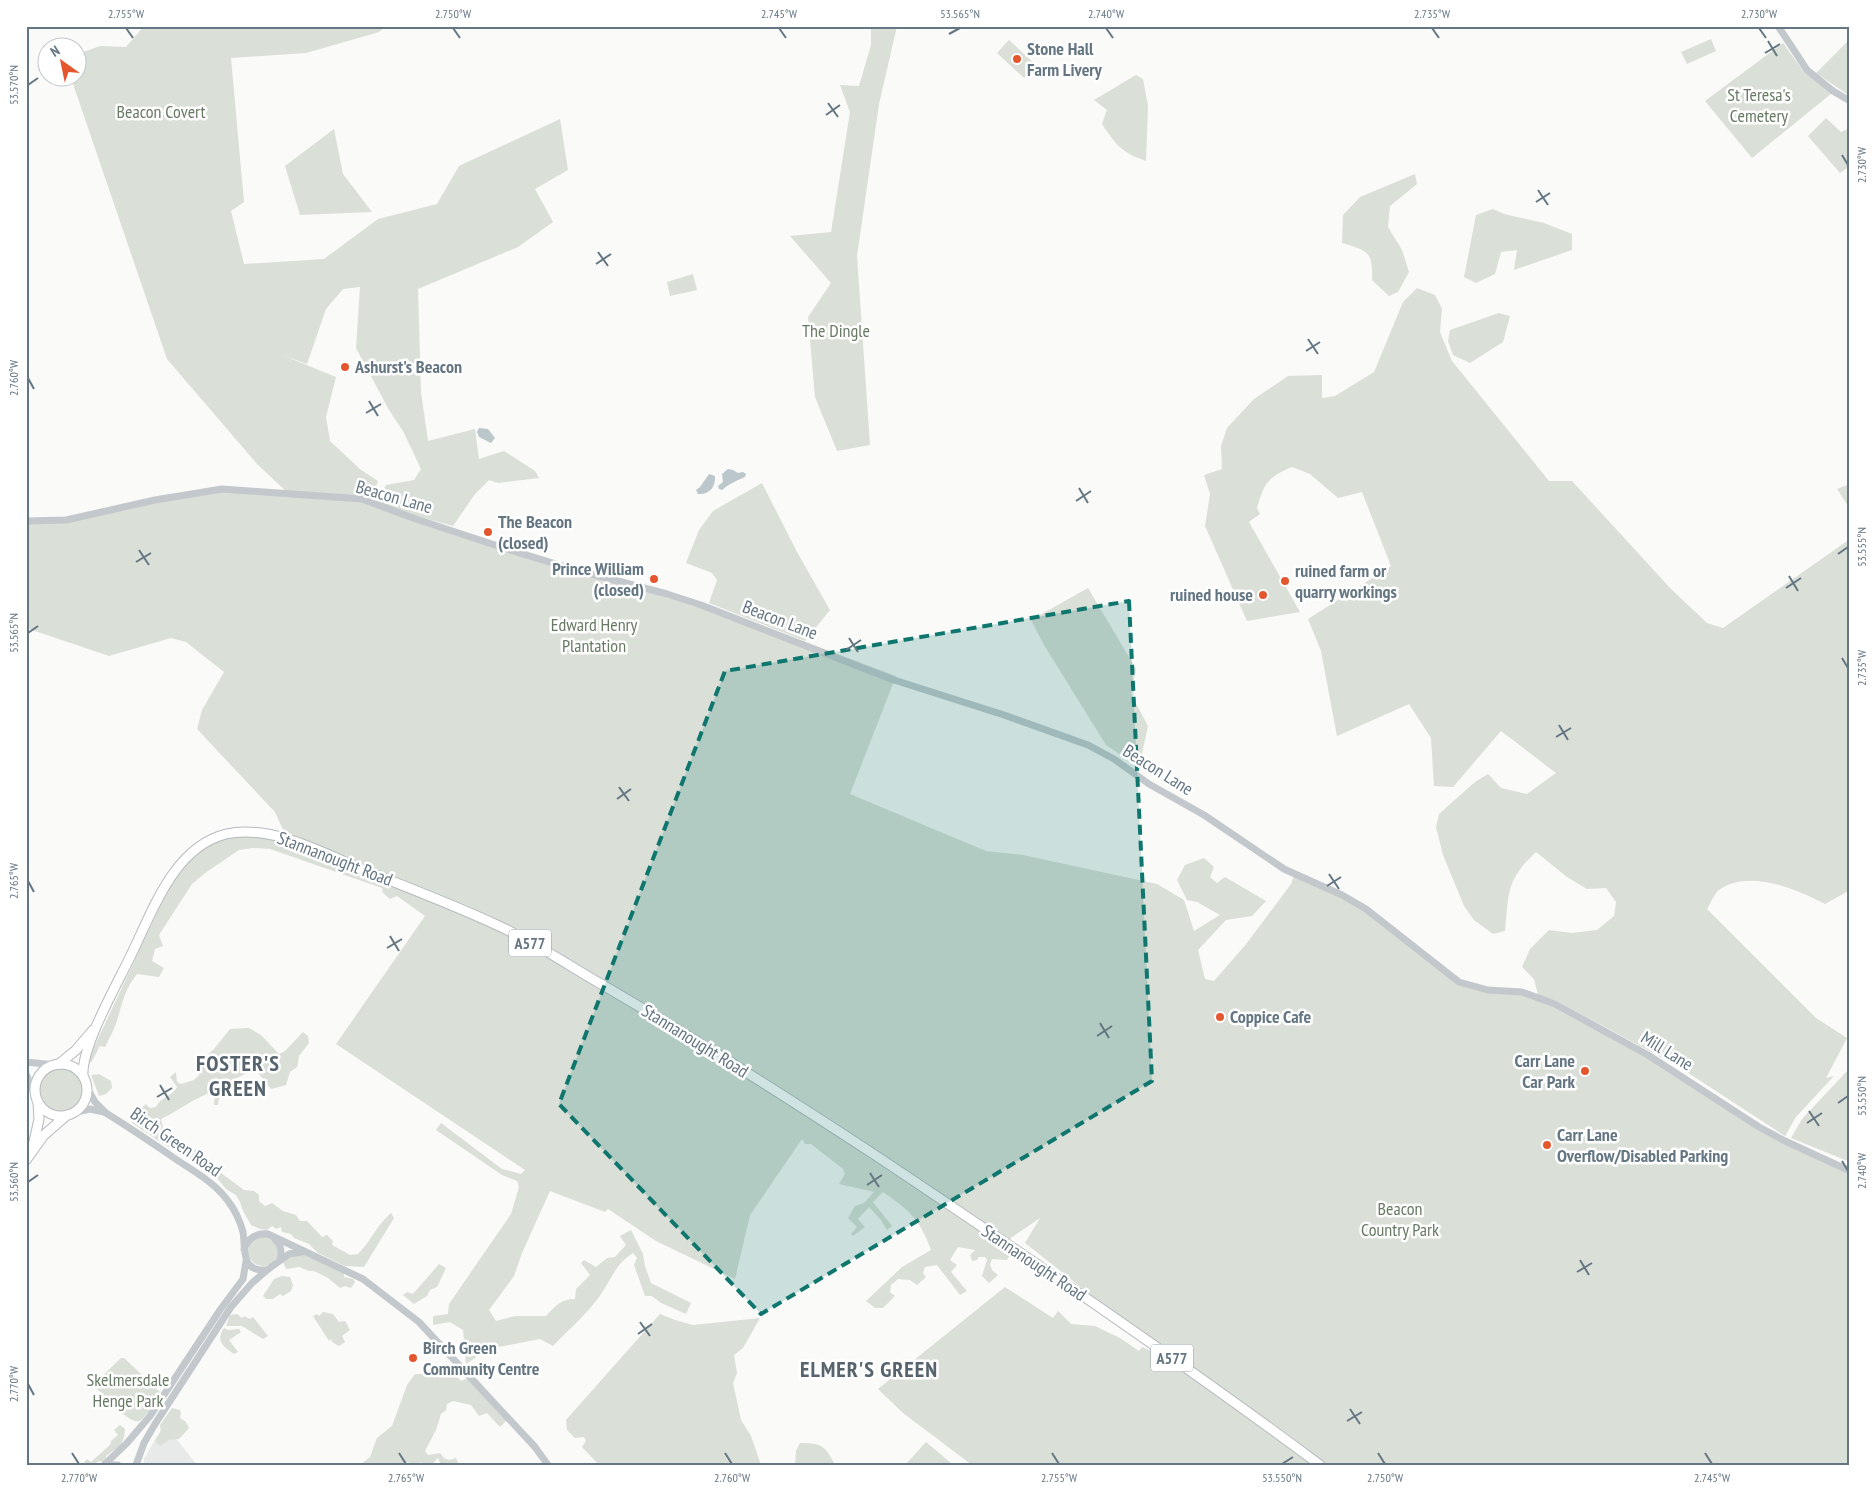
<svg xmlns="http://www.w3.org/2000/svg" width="1876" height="1491" viewBox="0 0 1876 1491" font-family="'PT Sans Narrow',sans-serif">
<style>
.built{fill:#e8e9e9}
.green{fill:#dadfd7;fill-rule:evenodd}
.water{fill:#bbc7cb}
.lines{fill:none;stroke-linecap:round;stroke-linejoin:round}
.major-casing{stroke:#b5babe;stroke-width:11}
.minor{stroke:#c3c8cc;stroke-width:7}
.major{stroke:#fff;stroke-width:9}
.marked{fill:#0f766e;fill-opacity:0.2;stroke:#0f766e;stroke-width:4;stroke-dasharray:10 6;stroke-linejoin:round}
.ticks{fill:none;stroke:#657683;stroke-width:2}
.poi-dot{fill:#e4572e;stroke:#fff;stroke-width:2}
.labels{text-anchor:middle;stroke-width:5;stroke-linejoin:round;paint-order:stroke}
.shield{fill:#fff;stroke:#939fa8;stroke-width:1}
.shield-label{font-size:16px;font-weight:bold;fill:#657683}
.poi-label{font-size:18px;font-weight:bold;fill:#657683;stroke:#fff;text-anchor:start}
.park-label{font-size:18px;fill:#687a64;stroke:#fff}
.street-label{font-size:18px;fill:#657683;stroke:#fff}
.district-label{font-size:22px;font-weight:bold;letter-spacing:1px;fill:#57646e;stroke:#fff}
.neatline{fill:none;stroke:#657683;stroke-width:2}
.ticks-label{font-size:12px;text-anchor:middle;fill:#657683}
</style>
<rect width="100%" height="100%" fill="#fafaf8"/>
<path class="built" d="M162 1428 178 1441 197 1465H144V1459Z"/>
<g class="green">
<path d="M144 26H387L379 32 306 53 231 58 244 202 231 211 244 264 324 259 378 219 437 204 459 166 560 119 568 170 535 189 553 222 518 247 418 289 421 392 428 441 475 429 479 459 504 451 535 471 539 478 498 483 489 480 475 494 453 526 380 506 569 570 665 597 789 636 896 676 850 794 986 851 1023 855 1157 884 1184 900 1194 931 1220 915 1197 902 1187 900 1177 880 1185 865 1204 858 1214 867 1210 877 1217 883 1225 877 1266 901 1252 916 1226 920 1198 950 1205 979 1214 981 1247 943 1291 884 1294 875 1342 895 1366 909 1459 982 1488 990 1534 996 1555 1004 1648 1055 1785 1141 1850 1171V1465H1320L1154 1345 1025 1243 1040 1218 1005 1242 817 1118 815 1121 936 1197 1007 1246 1011 1253 1007 1260 992 1259 990 1264 992 1270 998 1275 989 1283 982 1276 987 1260 985 1257H979L977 1260 972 1261 970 1255 975 1250 958 1247 950 1260 957 1265 951 1272 967 1291 960 1295 937 1265 925 1267 923 1273 926 1277 917 1285 910 1280 898 1279 891 1285 890 1292 895 1296 883 1308H875L866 1301 902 1267 931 1250C920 1219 909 1210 883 1192L873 1202 892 1226 887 1230 881 1220 869 1207 858 1219 865 1227 853 1236 851 1234 857 1227 848 1218 855 1206 864 1203 874 1192 839 1184 845 1174 843 1169 811 1144H805L802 1139 750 1215 735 1279 656 1241 608 1209 605 1212 550 1191 522 1253 514 1276 489 1310 496 1321 515 1316H546C555 1306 561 1299 575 1299L576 1289 590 1275 581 1263 584 1260 596 1267 607 1258 615 1257 626 1245 620 1236 631 1230 643 1254 645 1266 651 1283 691 1303 686 1314 661 1303 652 1296H645L634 1265 637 1258 633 1253C616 1263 610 1282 599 1297 587 1314 568 1330 553 1346L540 1339 488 1349 466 1364 463 1330 450 1322 433 1325V1316L448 1314 449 1304 511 1214 519 1187 517 1181 502 1175 436 1130 441 1123 502 1169 521 1174 525 1170 336 1044 425 916 397 896 390 899 383 893 382 888 270 849 253 848 239 850 205 873 192 884 159 935 163 946 155 949 152 961 164 968 159 977 137 974C125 989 122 1003 117 1021 114 1030 109 1039 105 1047L100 1046 91 1063 88 1060 170 885C202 837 230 824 287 840L470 915 495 924 429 892 285 834 275 812 197 729 202 710 224 672 186 642 171 638 109 656 26 628V521L66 520 155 500 222 489 289 494 257 464 167 359 71 78H78V54L100 46 126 47ZM360 287 356 348 389 410 403 431 421 469 414 480 386 485 376 504 363 500H371L378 481 361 470 330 441 326 417 336 377 282 355 307 364 326 309 343 289Z"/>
<path d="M871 26H897L879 104 857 256 870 445 837 451 815 397 808 317 831 283 790 236 831 232 850 112 840 85 859 86 871 45Z"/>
<path d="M1711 39 1716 51 1687 64 1681 52Z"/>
<path d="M1850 39V96L1816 73Z"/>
<path d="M1009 40 1036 65 1024 78 997 53Z"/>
<path d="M1783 43 1804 72 1832 93 1752 158 1705 101Z"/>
<path d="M1136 75 1143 79 1148 106 1146 161C1121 152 1117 146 1102 124L1107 110 1094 100Z"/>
<path d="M1826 118 1841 132 1850 128V166L1840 173 1808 136Z"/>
<path d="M334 129 343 174 372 212 300 215 285 166Z"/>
<path d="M1415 174 1417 184 1390 206 1388 227 1402 250 1409 272 1398 292 1389 296 1372 280C1373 251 1368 251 1342 243L1343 215 1360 197Z"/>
<path d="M1493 209 1504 214 1544 223 1572 234V250L1514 270 1517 250 1501 252 1495 274 1476 283 1464 277 1476 215Z"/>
<path d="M693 274 697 290 670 296 667 282Z"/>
<path d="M1417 288 1435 295 1442 309 1440 332 1452 361 1549 481H1572L1671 589 1707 623 1723 628 1850 539V890L1825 904C1798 890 1748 868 1719 890 1714 894 1710 904 1707 909L1816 1018 1847 1038 1826 1078 1834 1076 1796 1117 1785 1136 1679 1067 1557 1001 1538 995 1534 979 1522 967 1530 949 1549 930 1572 933 1597 930 1614 916 1616 902 1606 888 1587 889 1567 877 1536 852C1506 880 1509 892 1505 931L1493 934 1474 920 1464 906 1443 855 1436 827 1439 814 1475 782 1488 774 1501 788 1527 794 1556 773 1501 731 1453 787 1434 786 1431 738 1409 704 1337 736 1321 651 1308 619 1391 566 1362 492 1338 498 1310 474 1292 467C1268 477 1264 483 1257 508L1260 514 1249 522 1300 612 1247 621 1205 526 1210 494 1204 475 1222 469 1221 446 1227 428 1254 399 1288 376 1322 375V398L1335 396 1374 372 1403 302Z"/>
<path d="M1499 313 1510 316 1503 342 1470 363 1453 355 1448 341 1450 330Z"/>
<path d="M762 483 797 552 830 610 805 641 709 603 717 580 712 573 686 563 699 530 713 511Z"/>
<path d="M1850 484V509L1837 489Z"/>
<path d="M1088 588 1136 669 1131 694 1148 726 1139 767 1106 745 1044 645 1031 620Z"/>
<path d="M249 1028 261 1035 279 1054 285 1051 303 1032 308 1036 309 1043 299 1056 297 1067 290 1072 286 1085 271 1089 255 1069 221 1086 218 1105H214L215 1091C195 1097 180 1110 161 1119L163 1128 169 1136 175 1135 177 1141 192 1151 198 1149 202 1154 201 1158 244 1190 254 1191 259 1195V1201L265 1206 272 1203 283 1211 296 1215 300 1221H307L322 1237 327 1235 333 1241 332 1245 350 1255 358 1254C371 1241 376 1226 391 1213L394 1218 364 1267 345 1266 318 1253 309 1244 294 1238 291 1234 282 1232 281 1227 276 1229 272 1226 267 1230 260 1229 251 1225 243 1211 240 1202 236 1195 226 1189 217 1178 180 1151 171 1149 132 1123 133 1117 146 1104 150 1108 156 1107C160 1097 173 1096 177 1087L170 1077 176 1072 177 1082 181 1084 194 1080 199 1075 202 1060 214 1049 230 1029Z"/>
<circle cx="61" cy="1089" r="23"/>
<path d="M1850 1068V1162L1791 1138 1802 1119Z"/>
<path d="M99 1074 111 1081 112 1088 106 1094 99 1096 91 1075Z"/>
<circle cx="263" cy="1251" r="15"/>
<path d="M302 1254 344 1272V1277L353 1279 355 1282 351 1288 345 1286 340 1288 328 1278 314 1271H309L299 1267 286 1269 283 1262 288 1257Z"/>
<path d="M439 1264 446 1268 437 1287 430 1290 427 1296 414 1304 403 1295 407 1292 413 1294Z"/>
<path d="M282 1276 290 1277 293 1285 291 1291 283 1296 280 1294 273 1299H266L263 1296 274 1279Z"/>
<path d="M1005 1287 1053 1318 1058 1311 1071 1324 1095 1326 1120 1338 1139 1351 1142 1347 1156 1353 1185 1372 1311 1465H972L903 1413 878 1389Z"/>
<path d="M323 1312 333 1314 339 1322 345 1321 350 1330 342 1336 345 1342 339 1346 332 1342 331 1339 329 1341 313 1316 317 1314 319 1316Z"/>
<path d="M237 1314 242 1318 244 1316 250 1319 253 1317 268 1336 263 1339 242 1326H226L230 1315Z"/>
<path d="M660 1314 675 1320 693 1325 760 1318 743 1348 734 1355 737 1373 733 1383 741 1420 751 1436 761 1465H599L582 1447 586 1441 584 1437 575 1438 567 1430 566 1420Z"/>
<path d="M224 1328 228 1330 239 1329 241 1332 229 1340 238 1352 234 1354C224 1347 215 1341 224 1328Z"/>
<path d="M121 1358H124L161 1393C156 1400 146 1418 139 1421 129 1425 101 1392 93 1385Z"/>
<path d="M439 1368 450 1369 461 1381 468 1378 507 1420 500 1427 487 1413 479 1416 471 1405 453 1401 447 1404 446 1410 441 1414 436 1430 425 1451 428 1455 440 1453 444 1458 449 1460 456 1458 458 1462 455 1465H441L438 1458 431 1465H423L421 1462 416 1465 407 1462 405 1465H360L370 1457 377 1438 392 1426 407 1385 415 1374H423Z"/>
<path d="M172 1408 180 1410 181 1413 180 1418 186 1422 189 1428 179 1439 169 1440 160 1446 155 1441 161 1431 160 1425Z"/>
<path d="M120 1425 125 1429C124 1446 118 1447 106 1456V1459L102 1462 99 1461 93 1465H82L87 1459 91 1462 110 1445 111 1441 118 1435 114 1430Z"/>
<path d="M926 1442 951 1463 949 1465H905Z"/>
<path d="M800 1443C821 1443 825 1445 835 1465H795L796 1451Z"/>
</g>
<g class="water">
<path d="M479 428 488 429 495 438 491 443 479 437 477 432Z"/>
<path d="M728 469 733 470 738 473 743 472 746 474 745 477C738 480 727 485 722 490L719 489 718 486 723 482 722 474Z"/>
<path d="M709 474 715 476C716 487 709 495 698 494L696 490 700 487Z"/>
</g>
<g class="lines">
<defs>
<g id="major">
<path d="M59 1064 76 1050 93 1030"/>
<circle cx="61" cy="1090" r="26"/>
<path d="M83 1076C81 1046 118 983 132 953 153 910 174 847 226 834 270 824 321 852 361 869 407 887 454 905 499 926 534 942 568 965 601 984 694 1038 785 1096 875 1155 1025 1255 1175 1357 1320 1465"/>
<path d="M33 1146 39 1119 38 1102"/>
<path d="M26 1160 44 1135 67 1115"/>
</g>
</defs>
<use href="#major" class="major-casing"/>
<g class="minor">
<path d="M1778 26 1807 70 1833 91 1850 101"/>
<path d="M26 521 66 520 155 500 222 489 362 499 413 518 507 549 569 568 667 594 701 605 891 679 1004 715 1088 745 1114 759 1149 784 1204 815 1284 869 1342 895 1366 909 1459 982 1488 990 1522 992 1555 1004 1648 1055 1759 1127 1785 1141 1850 1171"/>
<path d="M26 1062 55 1065"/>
<path d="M26 1074 36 1097"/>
<path d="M86 1086 95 1102 106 1113C130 1128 154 1144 177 1160 195 1172 215 1183 228 1201 235 1210 240 1221 243 1232 246 1250 240 1272 267 1270L289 1254 302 1252"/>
<path d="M72 1113 90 1109 104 1112"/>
<path d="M275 1239C281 1245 283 1253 279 1261"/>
<path d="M244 1249C248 1238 256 1233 268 1234L363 1279 419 1322 535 1447 548 1465"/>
<path d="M104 1465 127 1443 150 1416 220 1310 243 1279 246 1261"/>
<path d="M107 1465H118"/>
<path d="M136 1465 144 1443 155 1424 231 1307 252 1283 267 1270"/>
</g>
<use href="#major" class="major"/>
</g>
<path class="marked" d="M1129 601 1152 1081 761 1314 559 1104 725 671Z"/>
<path class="ticks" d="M126 28 133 38M453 28 460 38M779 28 786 38M1106 28 1113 38M1432 28 1439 38M1759 28 1766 38M949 34 960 28M1768 41 1777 56M1765 53 1780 44M28 85 38 78M828 103 838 117M826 115 840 105M1842 155 1848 165M1538 190 1548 205M1536 202 1550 193M598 252 608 266M596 264 611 254M1308 339 1318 354M1306 351 1320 342M28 378 34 389M369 401 378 416M366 413 381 404M1079 488 1088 503M1076 501 1091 491M139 550 149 565M1838 554 1848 547M136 562 151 553M1789 576 1798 591M1786 588 1801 578M28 633 38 626M849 638 858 652M846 650 861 640M1842 658 1848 668M1559 725 1568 740M1556 737 1571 728M619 787 629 801M617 799 631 789M1329 874 1339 889M28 881 34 892M1327 886 1341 877M390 936 399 951M387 948 402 939M1100 1023 1109 1038M1097 1036 1112 1026M160 1085 169 1100M157 1097 172 1088M1838 1103 1848 1096M1809 1111 1819 1126M1807 1123 1822 1113M1842 1161 1848 1171M870 1173 879 1187M28 1182 38 1175M867 1185 882 1175M1580 1260 1589 1275M1577 1272 1592 1263M640 1322 650 1336M638 1334 652 1324M28 1384 34 1395M1350 1409 1360 1424M1347 1421 1362 1412M72 1453 79 1464M399 1453 406 1464M725 1453 732 1464M1052 1453 1059 1464M1378 1453 1385 1464M1705 1453 1712 1464M1282 1464 1293 1457"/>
<g class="poi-dot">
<circle cx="1017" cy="59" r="5"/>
<circle cx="345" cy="367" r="5"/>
<circle cx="488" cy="532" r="5"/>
<circle cx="654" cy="579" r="5"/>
<circle cx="1285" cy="581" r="5"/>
<circle cx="1263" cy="595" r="5"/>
<circle cx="1220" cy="1017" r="5"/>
<circle cx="1585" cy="1071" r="5"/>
<circle cx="1547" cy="1145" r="5"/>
<circle cx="413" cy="1358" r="5"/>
</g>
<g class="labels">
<g class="shield">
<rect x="509" y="929.5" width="42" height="27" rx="4"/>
<rect x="1151" y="1344.5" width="42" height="27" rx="4"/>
</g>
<g class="shield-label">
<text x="530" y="949">A577</text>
<text x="1172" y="1364">A577</text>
</g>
<g class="poi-label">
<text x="1027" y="55">Stone Hall<tspan x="1027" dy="21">Farm Livery</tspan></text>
<text x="355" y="373">Ashurst's Beacon</text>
<text x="498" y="528">The Beacon<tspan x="498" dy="21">(closed)</tspan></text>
<text x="644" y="575" text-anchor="end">Prince William<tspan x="644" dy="21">(closed)</tspan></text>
<text x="1295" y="577">ruined farm or<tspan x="1295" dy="21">quarry workings</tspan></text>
<text x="1253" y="601" text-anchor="end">ruined house</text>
<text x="1230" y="1023">Coppice Cafe</text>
<text x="1575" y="1067" text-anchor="end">Carr Lane<tspan x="1575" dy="21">Car Park</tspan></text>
<text x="1557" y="1141">Carr Lane<tspan x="1557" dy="21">Overflow/Disabled Parking</tspan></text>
<text x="423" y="1354">Birch Green<tspan x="423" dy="21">Community Centre</tspan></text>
</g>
<g class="park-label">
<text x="1759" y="101">St Teresa's<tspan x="1759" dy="21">Cemetery</tspan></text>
<text x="161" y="118">Beacon Covert</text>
<text x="836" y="337">The Dingle</text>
<text x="594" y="631">Edward Henry<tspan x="594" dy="21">Plantation</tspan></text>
<text x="1400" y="1215">Beacon<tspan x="1400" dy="21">Country Park</tspan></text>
<text x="128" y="1386">Skelmersdale<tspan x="128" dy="21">Henge Park</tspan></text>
</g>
<g class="street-label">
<text transform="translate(394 497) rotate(16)" y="6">Beacon Lane</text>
<text transform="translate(780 620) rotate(21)" y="6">Beacon Lane</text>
<text transform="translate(1158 770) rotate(32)" y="6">Beacon Lane</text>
<text transform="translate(335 859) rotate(21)" y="6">Stannanought Road</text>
<text transform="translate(695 1041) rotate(32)" y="6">Stannanought Road</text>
<text transform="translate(1667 1051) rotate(32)" y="6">Mill Lane</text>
<text transform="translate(176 1142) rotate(35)" y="6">Birch Green Road</text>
<text transform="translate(1034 1263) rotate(34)" y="6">Stannanought Road</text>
</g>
<g class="district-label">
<text x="238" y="1071">FOSTER'S<tspan x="238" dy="25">GREEN</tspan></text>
<text x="869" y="1377">ELMER'S GREEN</text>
</g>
</g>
<rect width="1876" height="1491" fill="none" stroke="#ffffff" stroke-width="55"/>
<g transform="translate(62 62) rotate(327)"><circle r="24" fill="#ffffff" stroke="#c1c8cd"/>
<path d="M0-4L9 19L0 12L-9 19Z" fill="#e4572e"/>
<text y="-8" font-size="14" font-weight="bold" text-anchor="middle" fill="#657683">N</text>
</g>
<rect x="28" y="28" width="1820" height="1436" class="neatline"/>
<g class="ticks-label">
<text x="126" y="18">2.755°W</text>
<text x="453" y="18">2.750°W</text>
<text x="779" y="18">2.745°W</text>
<text x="960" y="18">53.565°N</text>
<text x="1106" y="18">2.740°W</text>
<text x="1432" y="18">2.735°W</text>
<text x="1759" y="18">2.730°W</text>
<text transform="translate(14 85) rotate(-90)" y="4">53.570°N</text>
<text transform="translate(1862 165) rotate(-90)" y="4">2.730°W</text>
<text transform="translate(14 378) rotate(-90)" y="4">2.760°W</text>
<text transform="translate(1862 547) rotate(-90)" y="4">53.555°N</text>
<text transform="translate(14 633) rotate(-90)" y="4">53.565°N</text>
<text transform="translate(1862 668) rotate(-90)" y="4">2.735°W</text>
<text transform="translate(14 881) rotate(-90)" y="4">2.765°W</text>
<text transform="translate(1862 1096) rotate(-90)" y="4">53.550°N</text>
<text transform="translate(1862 1171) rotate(-90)" y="4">2.740°W</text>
<text transform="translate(14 1182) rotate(-90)" y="4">53.560°N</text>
<text transform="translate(14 1384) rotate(-90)" y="4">2.770°W</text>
<text x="79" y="1482">2.770°W</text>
<text x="406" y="1482">2.765°W</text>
<text x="732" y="1482">2.760°W</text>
<text x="1059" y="1482">2.755°W</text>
<text x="1282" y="1482">53.550°N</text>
<text x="1385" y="1482">2.750°W</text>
<text x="1712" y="1482">2.745°W</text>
</g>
</svg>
